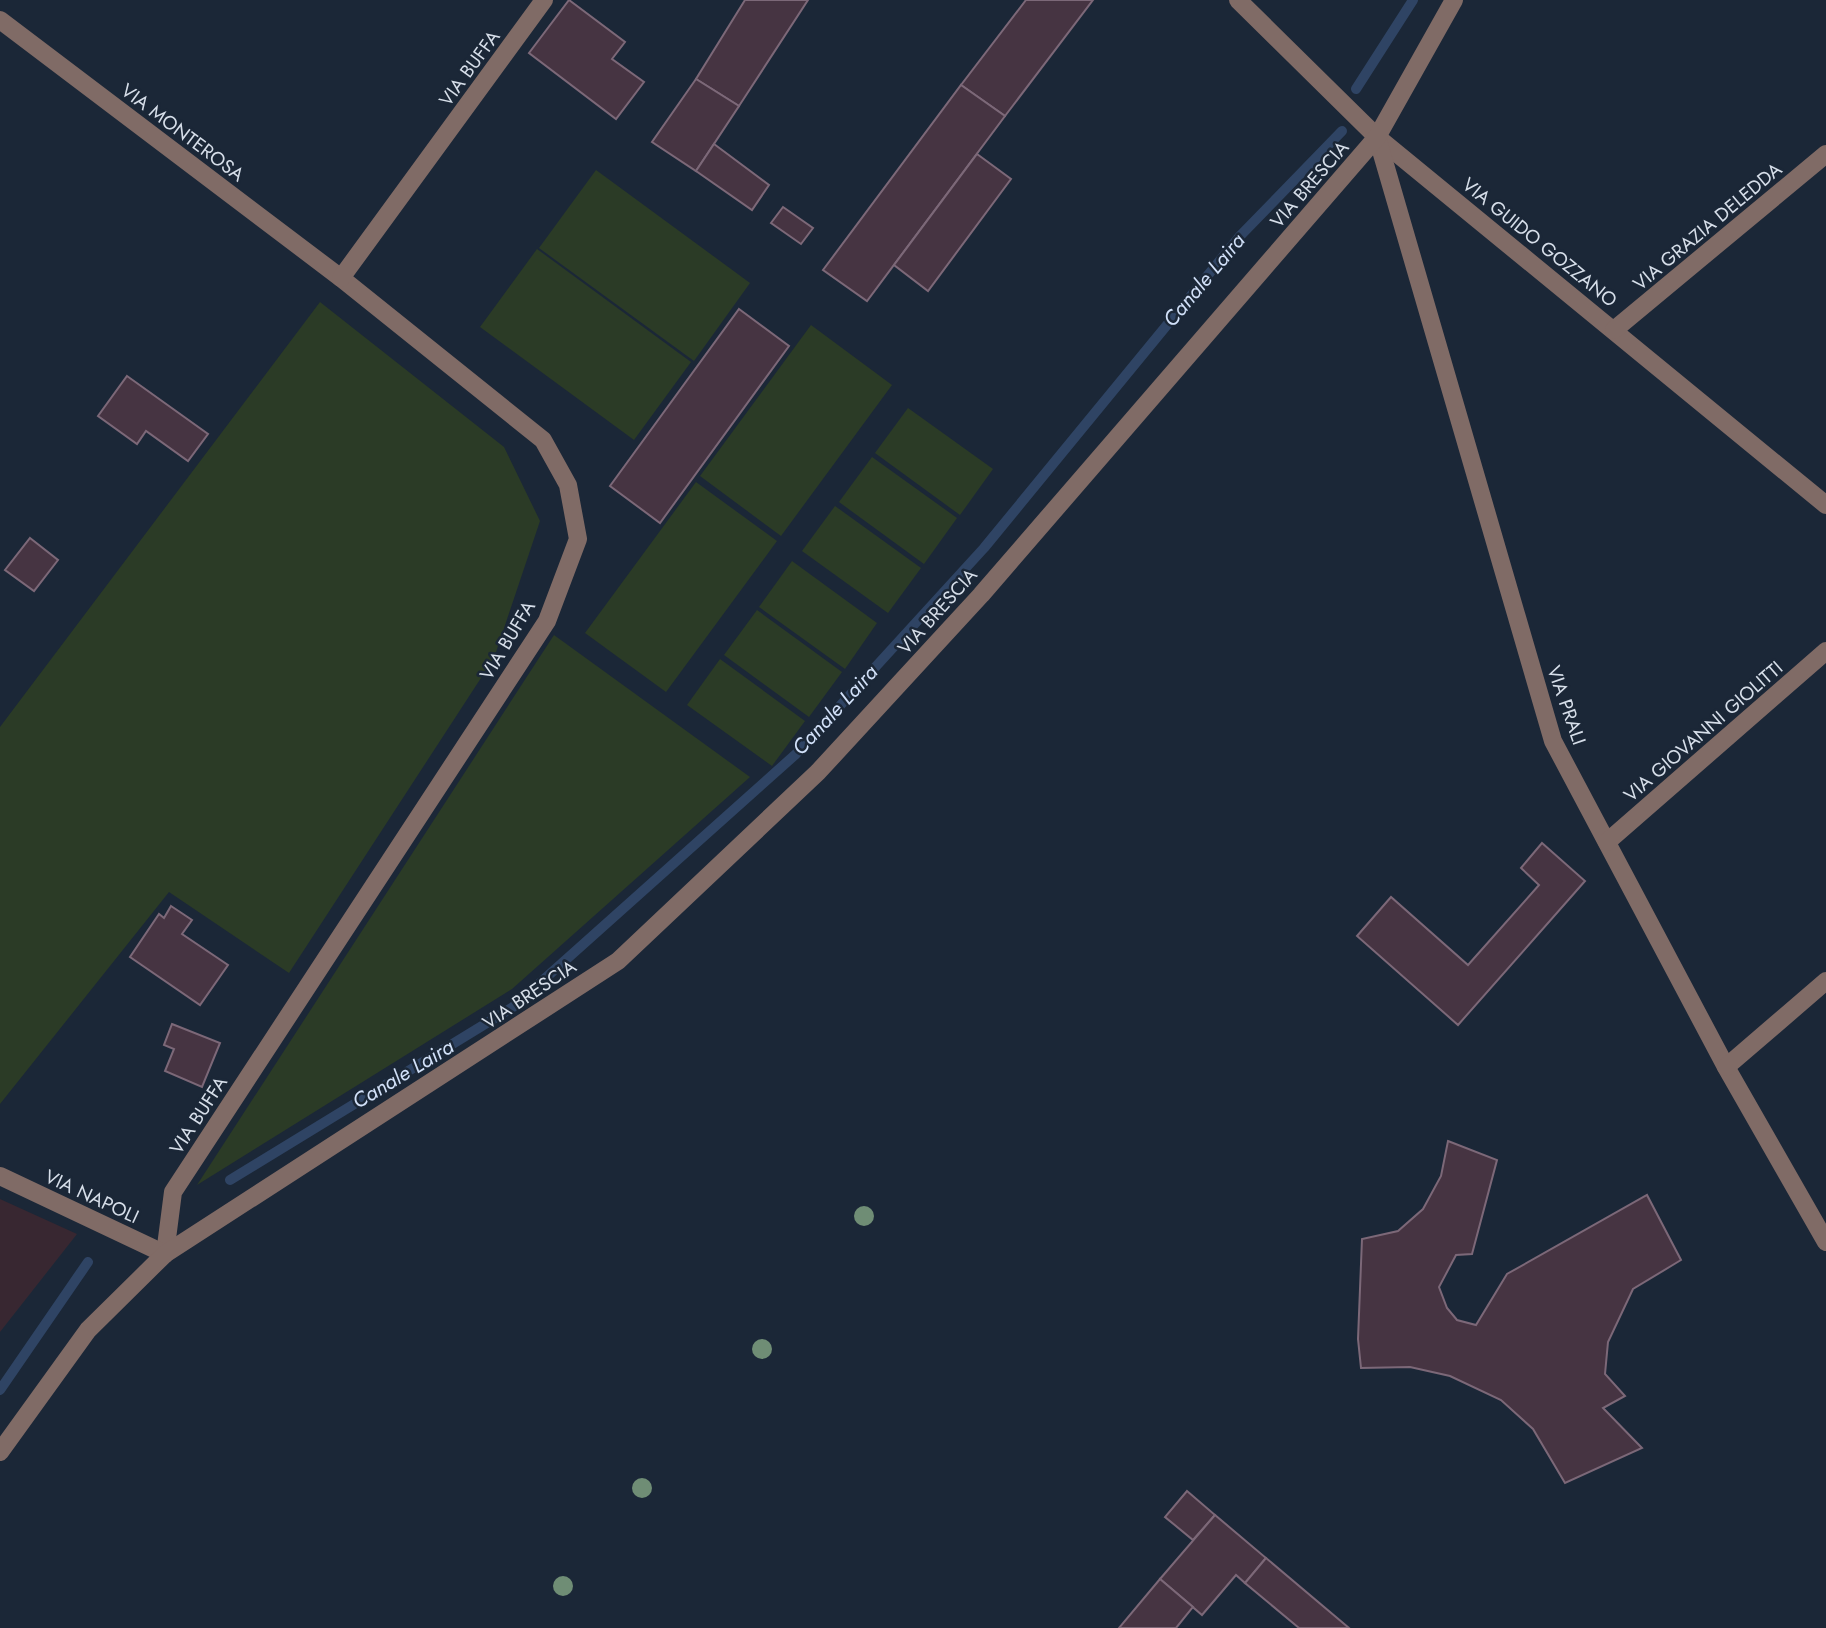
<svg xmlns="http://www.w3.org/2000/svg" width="1826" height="1628" viewBox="0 0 1826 1628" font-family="Jost,sans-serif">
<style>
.industrial{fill:#382731}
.green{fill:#2b3b26}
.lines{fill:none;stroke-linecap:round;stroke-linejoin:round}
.stream{stroke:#2f4464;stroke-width:10}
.building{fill:#463442;stroke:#7c6878;stroke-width:2}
.minor{stroke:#806b66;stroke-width:18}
.tree{fill:#6f8d75}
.labels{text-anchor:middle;stroke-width:5;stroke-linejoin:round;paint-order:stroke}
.street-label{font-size:19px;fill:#d6dee9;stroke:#1b2737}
.water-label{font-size:21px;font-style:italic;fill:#d2e1f9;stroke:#1b2737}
</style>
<rect width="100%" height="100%" fill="#1b2737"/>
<path class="industrial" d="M0 1199 77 1234 0 1332Z"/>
<g class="green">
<path d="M596 170 750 283 694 361 539 248Z"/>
<path d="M537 249 691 362 634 440 480 327Z"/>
<path d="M320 302 504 447 540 521 494 658 289 973 169 892 0 1104V727Z"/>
<path d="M811 325 892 385 781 536 700 476Z"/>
<path d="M908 408 993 469 960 515 875 453Z"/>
<path d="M872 457 957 518 924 564 839 502Z"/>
<path d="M696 482 777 541 666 692 585 633Z"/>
<path d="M835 506 921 568 888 613 802 551Z"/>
<path d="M792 561 877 623 845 669 759 607Z"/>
<path d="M757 610 842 672 809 717 724 655Z"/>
<path d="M554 635 750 777 512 989 197 1185Z"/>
<path d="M720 659 805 721 772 766 687 705Z"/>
</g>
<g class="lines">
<g class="stream">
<path d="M1356 89 1413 0"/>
<path d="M230 1180 513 1007 796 754 984 548 1240 236 1342 131"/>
<path d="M0 1390 88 1262"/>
</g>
</g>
<g class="building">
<path d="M569 0 625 42 612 59 644 82 616 119 529 53Z"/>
<path d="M745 0H808L739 106 696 79Z"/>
<path d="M1026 0H1093L1005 116 961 85Z"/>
<path d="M696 79 739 106 696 171 652 142Z"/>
<path d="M961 85 1005 116 867 301 823 270Z"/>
<path d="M714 144 769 185 752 210 696 171Z"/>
<path d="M977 154 1011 179 928 291 894 265Z"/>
<path d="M783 207 813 228 801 244 771 223Z"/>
<path d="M739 309 789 346 660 523 610 486Z"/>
<path d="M127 376 208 434 188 461 146 431 137 444 98 416Z"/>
<path d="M30 538 58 560 34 591 5 570Z"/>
<path d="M1542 843 1585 881 1458 1025 1357 936 1391 897 1468 965 1539 885 1521 868Z"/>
<path d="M171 906 192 920 182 934 228 965 200 1005 130 957 159 914 164 918Z"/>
<path d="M172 1024 220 1043 202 1087 165 1071 174 1049 164 1045Z"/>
<path d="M1448 1141 1497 1160 1472 1254 1456 1255 1439 1287 1447 1308 1457 1320 1476 1325 1507 1274 1647 1195 1681 1260 1633 1289 1608 1342 1605 1374 1625 1396 1603 1408 1642 1448 1565 1483 1533 1429 1501 1400 1450 1376 1410 1367 1361 1368 1358 1339 1362 1239 1398 1231 1423 1209 1441 1176Z"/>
<path d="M1187 1491 1215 1515 1193 1540 1165 1517Z"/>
<path d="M1215 1515 1266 1558 1245 1583 1236 1575 1202 1615 1160 1579Z"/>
<path d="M1266 1558 1349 1628H1299L1245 1583Z"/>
<path d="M1160 1579 1193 1607 1176 1628H1119Z"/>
</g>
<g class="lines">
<g class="minor">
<path d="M1238 0 1377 137 1826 505"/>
<path d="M0 20 341 278 543 440 568 485 578 539 547 621 173 1192 165 1254"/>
<path d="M1377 137 1553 741 1726 1067 1826 1242"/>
<path d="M341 278 544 0"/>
<path d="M1614 330 1826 154"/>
<path d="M1607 842 1826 651"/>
<path d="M1726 1067 1826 981"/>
<path d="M0 1176 165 1254"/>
<path d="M0 1452 88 1330 165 1254 618 961 818 772 981 595 1377 137 1454 0"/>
</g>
</g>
<g class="tree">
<circle cx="864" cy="1216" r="10"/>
<circle cx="762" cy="1349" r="10"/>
<circle cx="642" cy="1488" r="10"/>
<circle cx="563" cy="1586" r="10"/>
</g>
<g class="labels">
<g class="street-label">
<text transform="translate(469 68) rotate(-54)" y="7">VIA BUFFA</text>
<text transform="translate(183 132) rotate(37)" y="7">VIA MONTEROSA</text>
<text transform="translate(1309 184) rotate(-49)" y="7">VIA BRESCIA</text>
<text transform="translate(1707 226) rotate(-40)" y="7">VIA GRAZIA DELEDDA</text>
<text transform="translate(1540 242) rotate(39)" y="7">VIA GUIDO GOZZANO</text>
<text transform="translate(937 611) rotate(-48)" y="7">VIA BRESCIA</text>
<text transform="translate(507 640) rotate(-59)" y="7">VIA BUFFA</text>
<text transform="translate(1567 705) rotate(71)" y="7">VIA PRALI</text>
<text transform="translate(1703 731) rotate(-41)" y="7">VIA GIOVANNI GIOLITTI</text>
<text transform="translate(529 994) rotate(-34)" y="7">VIA BRESCIA</text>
<text transform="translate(198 1115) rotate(-57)" y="7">VIA BUFFA</text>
<text transform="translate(92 1196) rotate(25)" y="7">VIA NAPOLI</text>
</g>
<g class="water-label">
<text transform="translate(1204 280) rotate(-50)" y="7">Canale Laira</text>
<text transform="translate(835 710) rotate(-47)" y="7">Canale Laira</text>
<text transform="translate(403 1074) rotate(-31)" y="7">Canale Laira</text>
</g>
</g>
</svg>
